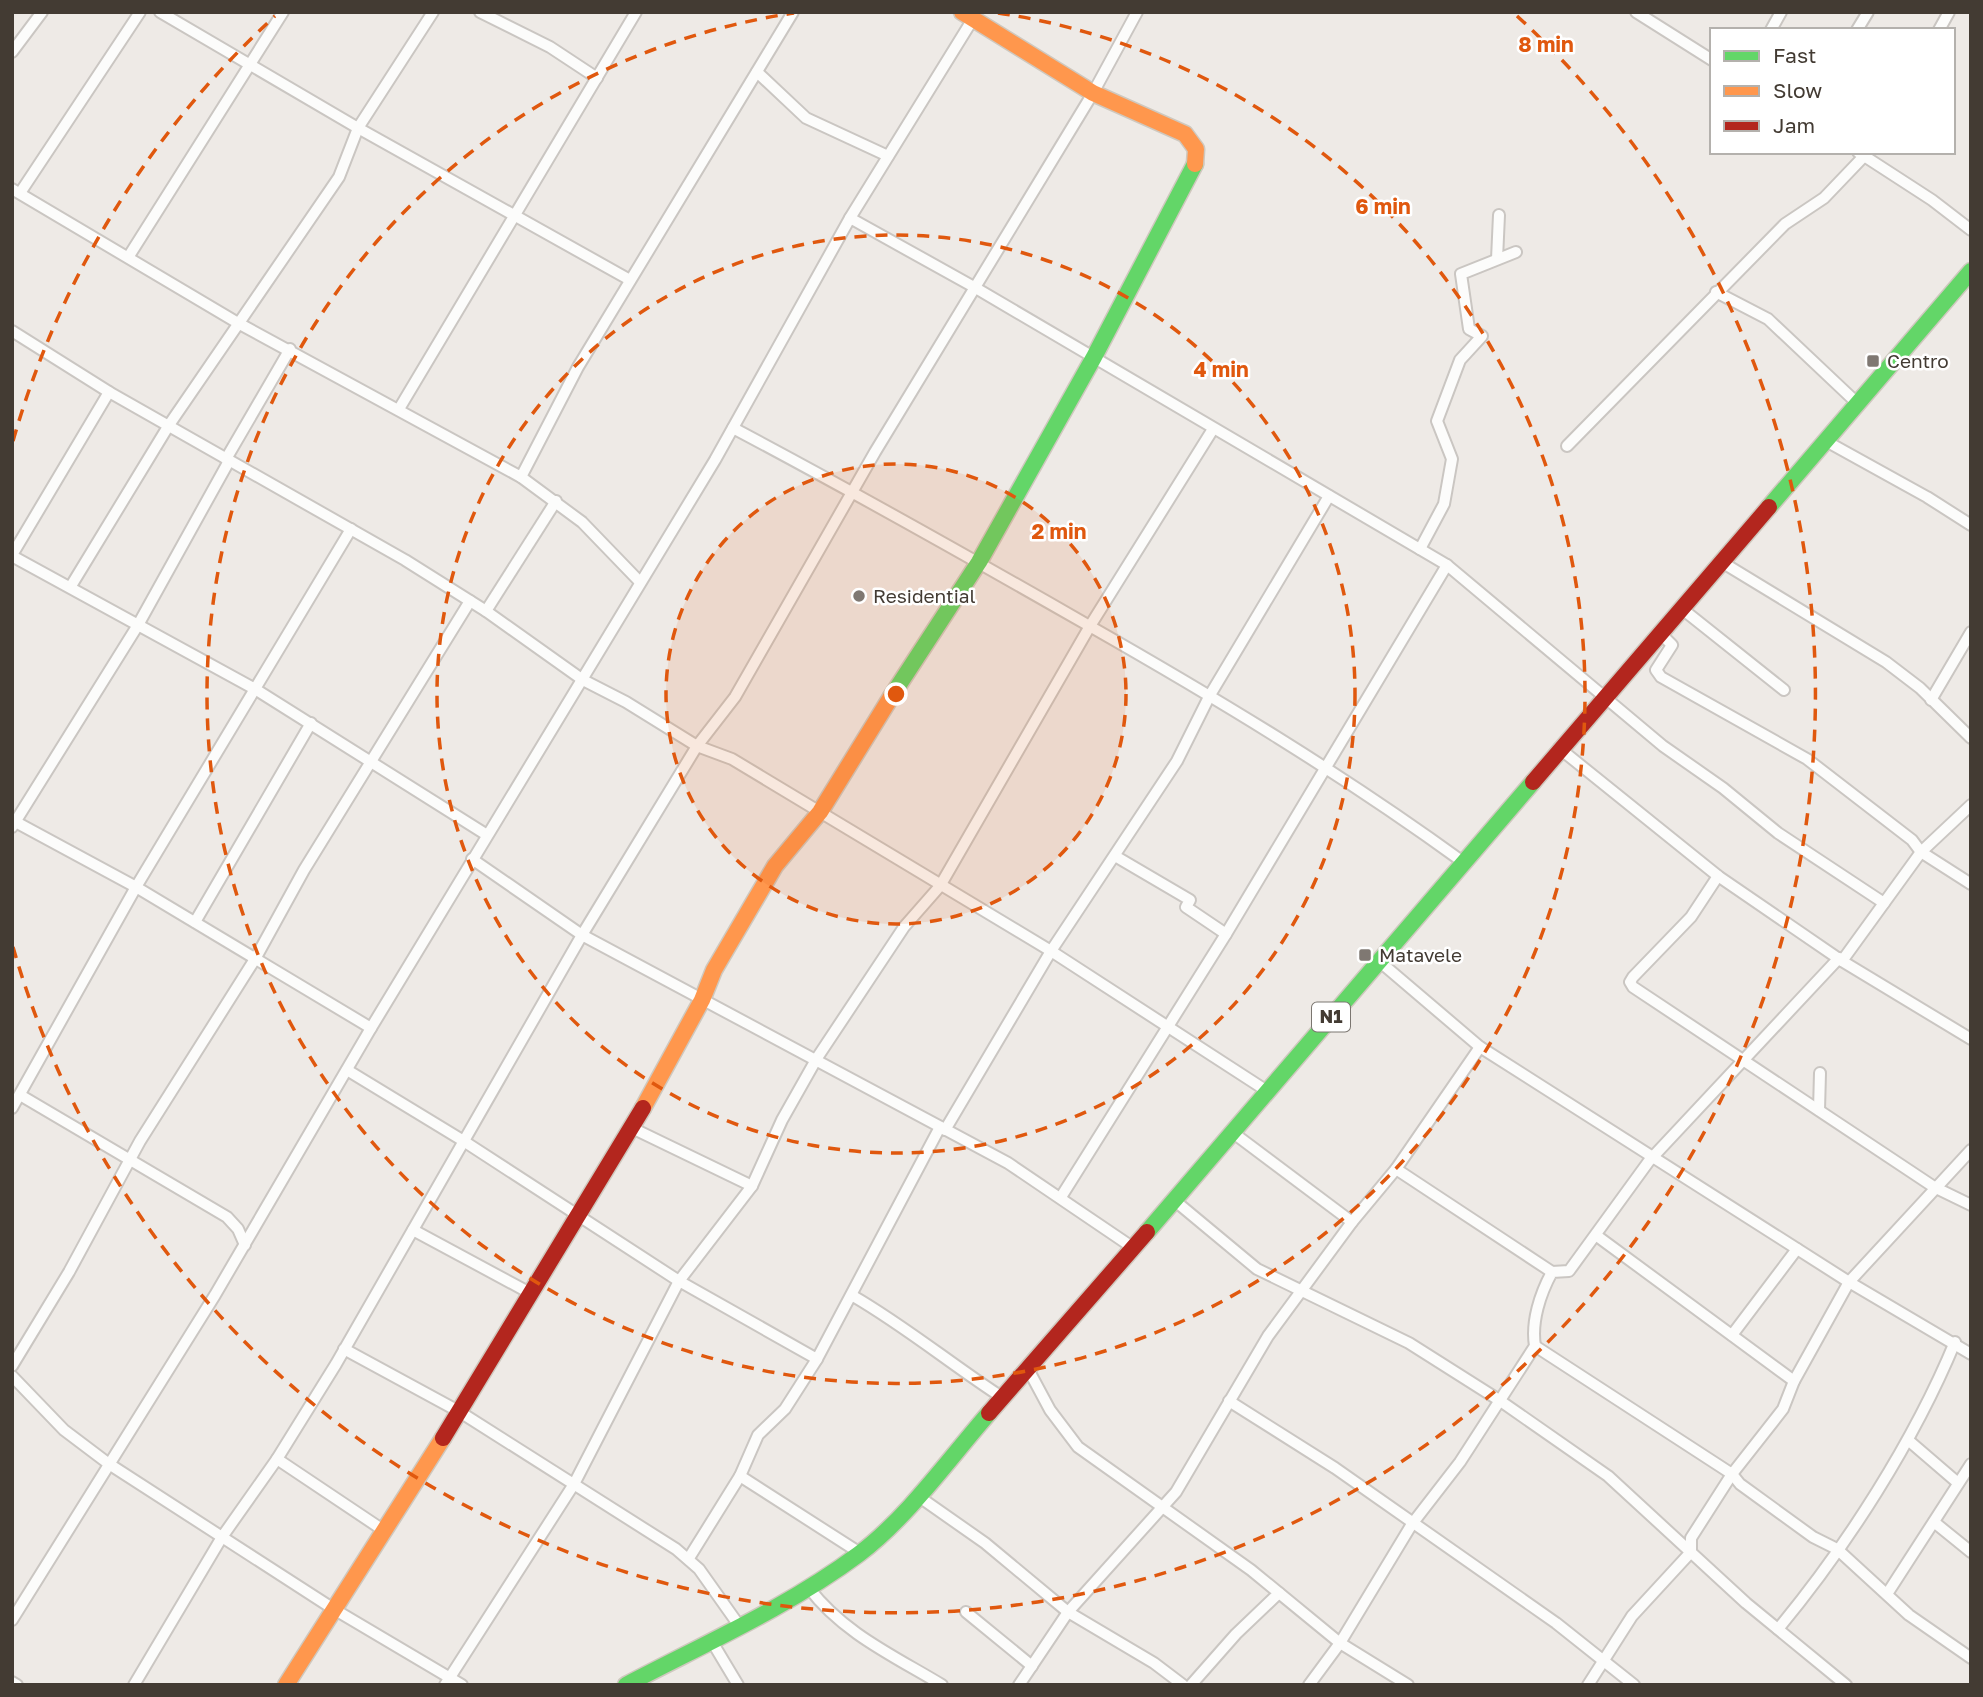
<svg xmlns="http://www.w3.org/2000/svg" width="1983" height="1697" viewBox="0 0 1983 1697" font-family="'Golos Text',sans-serif">
<style>
.lines{fill:none;stroke-linecap:round;stroke-linejoin:round}
.street-casing{stroke:#cac6c2;stroke-width:14}
.fast-casing{stroke:#cfc8be;stroke-width:19}
.slow-casing{stroke:#cfc8be;stroke-width:19}
.jam-casing{stroke:#cfc8be;stroke-width:19}
.street{stroke:#fcfcfb;stroke-width:10}
.fast{stroke:#63d668;stroke-width:16}
.slow{stroke:#ff974d;stroke-width:16}
.jam{stroke:#b3261e;stroke-width:16}
.ring{fill:none;stroke:#e0580e;stroke-width:3.5;stroke-dasharray:12 9}
.poi-dot{fill:#7f7872;stroke:#fff;stroke-width:2.5}
.labels{text-anchor:middle;stroke-width:5;stroke-linejoin:round;paint-order:stroke}
.shield{fill:#fff;stroke:#7b7670;stroke-width:2}
.shield-label{font-size:18px;font-weight:bold;fill:#433b33}
.poi-label{font-size:19px;fill:#433b33;stroke:#fff;text-anchor:start}
.centre{fill:#e0580e;stroke:#fff;stroke-width:3.5}
.ring-label{font-size:21px;text-anchor:middle;font-weight:bold;fill:#e0580e;stroke:#fff;stroke-width:5;stroke-linejoin:round;paint-order:stroke}
</style>
<rect width="100%" height="100%" fill="#eeeae6"/>
<g class="lines">
<defs>
<g id="street">
<path d="M160 12 358 128 630 280"/>
<path d="M480 12 550 47 597 78"/>
<path d="M1636 12 1712 60"/>
<path d="M1771 30 1781 12"/>
<path d="M1857 30 1868 12"/>
<path d="M1939 30 1949 12"/>
<path d="M12 52 42 12"/>
<path d="M757 72 806 118 888 156"/>
<path d="M1858 152 1932 200 1971 230"/>
<path d="M12 189 238 323 521 477 582 522 639 581"/>
<path d="M20 193 140 12"/>
<path d="M850 218 974 287 1447 565 1663 746 1723 788 1778 833 1884 903"/>
<path d="M129 256 283 12"/>
<path d="M1497 259 1499 215"/>
<path d="M1716 292 1768 319 1857 403"/>
<path d="M12 331 109 392 405 560 486 611 583 680 626 702 697 746 732 759 1051 951 1267 1091"/>
<path d="M399 409 636 12"/>
<path d="M733 428C852 491 969 557 1086 624 1216 698 1342 774 1463 862"/>
<path d="M1824 440 1927 497 1971 525"/>
<path d="M1567 446 1785 224 1824 198 1868 152"/>
<path d="M226 459 290 349"/>
<path d="M521 477 578 367 793 12"/>
<path d="M1420 549 1444 504 1452 459 1437 421 1460 360 1482 336 1469 329 1461 274 1516 252"/>
<path d="M12 555 109 392"/>
<path d="M12 556 255 689 487 835"/>
<path d="M1720 561 1886 662 1920 688 1971 738"/>
<path d="M71 586 169 425 339 177 358 128 433 12"/>
<path d="M1681 608 1784 690"/>
<path d="M486 611 556 501"/>
<path d="M1660 633 1672 645 1656 670 1661 677 1807 759 1912 840 1921 852 1971 884"/>
<path d="M1931 700 1971 632"/>
<path d="M1559 748 1718 876 1842 961 1971 1039"/>
<path d="M12 820 136 887 371 1028"/>
<path d="M12 827 138 625 229 461"/>
<path d="M1115 856 1190 900 1186 907 1226 934"/>
<path d="M472 859 582 935 1008 1163 1132 1247"/>
<path d="M1718 876 1691 917 1633 977 1630 982 1633 987 1934 1187 1971 1205"/>
<path d="M195 922 311 723"/>
<path d="M1379 961 1480 1047 1849 1282 1971 1354"/>
<path d="M1842 961 1921 852 1971 805"/>
<path d="M347 1070 462 1140 679 1281 817 1359"/>
<path d="M20 1095 227 1217 238 1229 245 1245"/>
<path d="M12 1108 136 887 351 529"/>
<path d="M1819 1110 1820 1073"/>
<path d="M632 1128 752 1186"/>
<path d="M945 1130 1051 951 1177 761 1210 695 1329 496"/>
<path d="M1232 1132 1352 1222"/>
<path d="M1396 1169 1552 1272"/>
<path d="M1061 1197 1226 934 1447 565"/>
<path d="M1174 1200 1257 1269 1409 1343 1499 1400 1608 1476 1746 1603 1846 1685"/>
<path d="M413 1230 530 1293"/>
<path d="M1597 1236 1794 1381"/>
<path d="M853 1296C905 1326 952 1365 1003 1398"/>
<path d="M1732 1335 1797 1249"/>
<path d="M1535 1346 1732 1474 1740 1484 1813 1537 1837 1549 1909 1615 1971 1658"/>
<path d="M344 1349 460 1412 676 1549 699 1569 738 1624"/>
<path d="M12 1366 69 1272 140 1141 255 959 304 870 470 601"/>
<path d="M1028 1369 1050 1410 1078 1447 1251 1570 1340 1643 1408 1685"/>
<path d="M12 1376 64 1430 109 1464 332 1608 462 1685"/>
<path d="M1229 1401 1335 1468 1556 1623 1634 1685"/>
<path d="M1908 1440 1958 1483"/>
<path d="M277 1459 383 1530"/>
<path d="M740 1476 860 1553"/>
<path d="M918 1496 985 1543 1068 1612 1154 1663 1183 1685"/>
<path d="M1934 1522 1971 1552"/>
<path d="M689 1558 740 1476 758 1435 785 1409 817 1359 940 1127"/>
<path d="M809 1588C843 1633 894 1656 942 1685"/>
<path d="M1887 1594 1971 1464"/>
<path d="M966 1612 1032 1666"/>
<path d="M12 1620 215 1295 371 1028 715 460 850 218 976 14"/>
<path d="M1778 1629C1847 1546 1914 1441 1955 1342"/>
<path d="M711 1640 738 1685"/>
<path d="M12 1682 17 1685"/>
<path d="M134 1685 222 1537 277 1459 336 1364 582 935 697 746 735 697 875 452 1093 93 1137 12"/>
<path d="M445 1685 574 1484 679 1281 752 1186 782 1120 817 1058 904 927 940 886 1090 626 1213 429"/>
<path d="M1019 1685 1068 1612 1176 1492 1268 1336 1352 1222 1396 1169 1480 1047"/>
<path d="M1191 1685 1236 1634 1279 1593"/>
<path d="M1309 1685 1340 1643 1412 1524 1460 1462 1535 1346C1531 1322 1540 1294 1552 1272L1569 1271 1649 1161 1839 958"/>
<path d="M1588 1685 1632 1616 1691 1552V1538L1732 1474 1783 1409 1794 1381 1849 1282 1971 1150"/>
</g>
<g id="fast">
<path d="M1769 507 1971 271"/>
<path d="M891 697 979 562 1094 357 1195 164"/>
<path d="M1147 1232 1533 782"/>
<path d="M626 1685C704 1644 788 1607 859 1554 907 1518 949 1459 989 1413"/>
</g>
<g id="slow">
<path d="M962 12 1093 93 1185 134 1196 149 1195 164"/>
<path d="M643 1108 702 1000 714 970 775 866 820 812 891 697"/>
<path d="M286 1685 443 1438"/>
</g>
<g id="jam">
<path d="M1533 782 1769 507"/>
<path d="M989 1413 1147 1232"/>
<path d="M443 1438 643 1108"/>
</g>
</defs>
<use href="#street" class="street-casing"/>
<use href="#fast" class="fast-casing"/>
<use href="#slow" class="slow-casing"/>
<use href="#jam" class="jam-casing"/>
<use href="#street" class="street"/>
<use href="#fast" class="fast"/>
<use href="#slow" class="slow"/>
<use href="#jam" class="jam"/>
</g>
<circle cx="896" cy="694" r="230" fill="#e0580e" fill-opacity=".12"/>
<g class="ring">
<circle cx="896" cy="694" r="230"/>
<circle cx="896" cy="694" r="459"/>
<path d="M998 13A689 689 0 1 1 794 13"/>
<path d="M13 441A919 919 0 0 1 275 16M1517 16A919 919 0 1 1 13 947"/>
</g>
<g class="poi-dot">
<rect x="1866" y="354" width="14" height="14" rx="3.5"/>
<circle cx="859" cy="596" r="7"/>
<rect x="1358" y="948" width="14" height="14" rx="3.5"/>
</g>
<g class="labels">
<rect class="shield" x="1312" y="1002.5" width="38" height="29" rx="5"/>
<g class="shield-label">
<text x="1331" y="1023">N1</text>
</g>
<g class="poi-label">
<text x="1887" y="368">Centro</text>
<text x="873" y="603">Residential</text>
<text x="1379" y="962">Matavele</text>
</g>
</g>
<circle cx="896" cy="694" r="10" class="centre"/>
<g class="ring-label">
<text x="1546" y="52">8 min</text>
<text x="1383" y="214">6 min</text>
<text x="1221" y="377">4 min</text>
<text x="1059" y="539">2 min</text>
</g>
<rect width="1983" height="1697" fill="none" stroke="#433b33" stroke-width="28"/>
<rect x="1710" y="28" width="245" height="126" fill="#ffffff" stroke="#b4b1ad" stroke-width="2"/>
<rect x="1724" y="51" width="35" height="10" fill="#63d668" stroke="#b4b1ad" stroke-width="2"/>
<text x="1773" y="63" font-size="21" fill="#433b33">Fast</text>
<rect x="1724" y="86" width="35" height="10" fill="#ff974d" stroke="#b4b1ad" stroke-width="2"/>
<text x="1773" y="98" font-size="21" fill="#433b33">Slow</text>
<rect x="1724" y="121" width="35" height="10" fill="#b3261e" stroke="#b4b1ad" stroke-width="2"/>
<text x="1773" y="133" font-size="21" fill="#433b33">Jam</text>
</svg>
